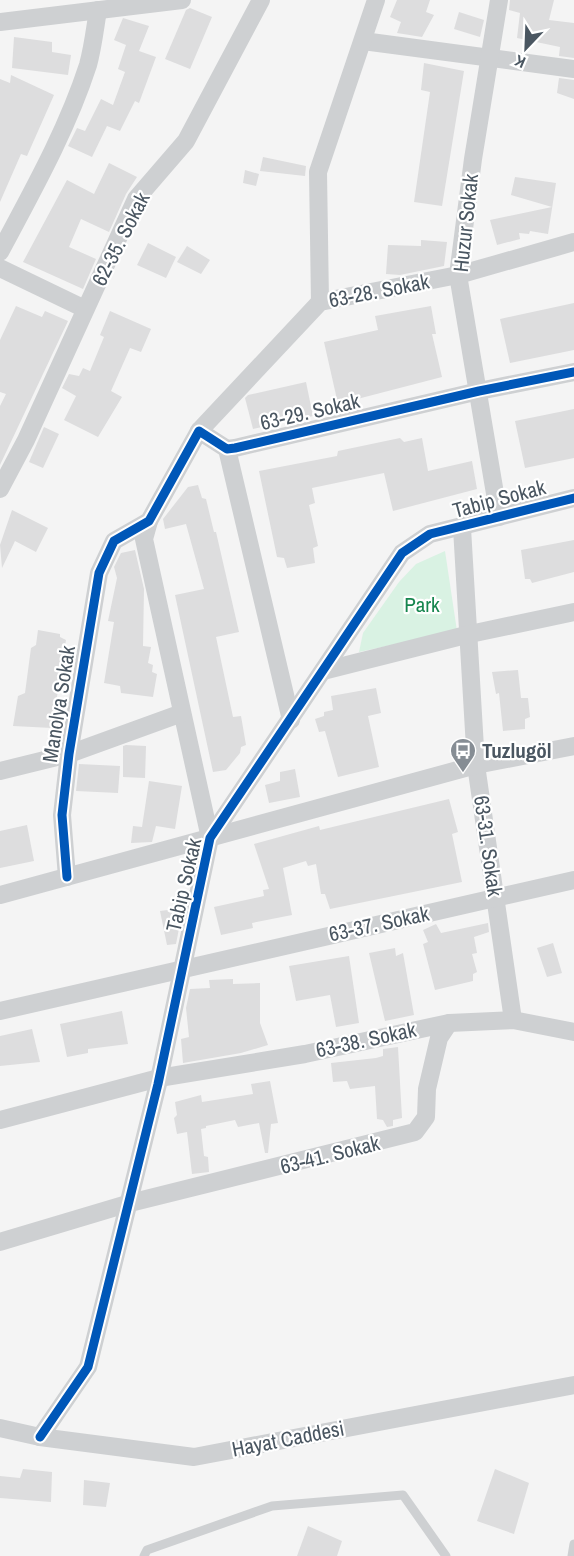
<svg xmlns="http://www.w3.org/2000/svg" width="574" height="1556" viewBox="0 0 574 1556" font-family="'Archivo Narrow',sans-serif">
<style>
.green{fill:#d9f2e3}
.building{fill:#ddddde}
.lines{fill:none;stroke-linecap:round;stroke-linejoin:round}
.lane{stroke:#ced0d2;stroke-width:9}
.street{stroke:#ced0d2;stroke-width:18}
.cycleway-casing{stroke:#fff;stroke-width:13}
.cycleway{stroke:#0057b8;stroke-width:9}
.labels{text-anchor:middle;stroke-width:4.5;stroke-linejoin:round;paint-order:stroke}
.street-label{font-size:21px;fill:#4a5661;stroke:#fff}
.park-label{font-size:21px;fill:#17864f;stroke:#fff}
.poi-label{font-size:21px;font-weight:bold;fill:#4a5661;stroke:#fff;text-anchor:start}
</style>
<rect width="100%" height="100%" fill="#f4f4f4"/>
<path class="green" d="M445 551 457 631 359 652 363 633 399 582 416 564Z"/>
<g class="building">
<path d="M397 0H430L426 12 434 15 422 37 397 33 401 22 390 17Z"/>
<path d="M510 0H554L549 20 574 23V58L559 56 560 47 517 38 520 13 509 10Z"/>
<path d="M190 8 212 17 190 69 165 59 186 10Z"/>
<path d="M459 12 484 20 480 37 454 29Z"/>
<path d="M123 18 149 26 139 51 156 57 139 103 135 101 120 131 107 126 92 157 68 146 77 128 85 131 101 99 113 105 125 72 118 69 126 45 114 40Z"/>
<path d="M14 37 52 42V52L71 55 68 75 12 68Z"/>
<path d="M424 63 464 71 442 206 414 202 430 92 421 90Z"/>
<path d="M11 75 54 95 27 156 21 154 0 202V79L10 83Z"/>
<path d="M559 78 574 80V99L557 93Z"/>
<path d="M263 157 306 166 305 176 260 171Z"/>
<path d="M109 163 137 177 126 194 109 232 81 219 69 247 96 259 83 289 23 262 67 180 94 194Z"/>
<path d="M245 170 259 174 256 186 243 183Z"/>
<path d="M515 177 556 183 548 234 530 231 529 234 519 233 520 239 497 245 490 220 552 207 511 195Z"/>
<path d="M421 240 447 242 444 266 400 275 386 274 388 245 421 246Z"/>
<path d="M148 243 176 257 166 278 137 265Z"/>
<path d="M187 246 210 260 201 274 177 262Z"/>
<path d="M574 303V350L510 363 500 319Z"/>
<path d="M16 306 42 317 45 311 68 321 0 465V406L6 394 0 392V340Z"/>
<path d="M431 306 436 334H432L442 377 338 404 324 342 378 330 375 316Z"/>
<path d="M110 311 151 329 141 352 130 348 111 391 122 397 98 437 64 420 76 396 62 388 69 374 79 376 83 368 90 371 104 337 100 335Z"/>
<path d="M306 382 313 416 253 429 245 398 248 395Z"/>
<path d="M574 409V458L525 468 515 421Z"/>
<path d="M44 427 59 434 43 468 29 462Z"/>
<path d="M400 438 404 442 422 438 428 471 472 461 477 489 393 511 384 473 312 488 315 503 309 505 318 546 313 548 315 563 287 568 284 558 277 557 259 471 337 456 338 451Z"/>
<path d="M198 485 202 498 206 499 214 532H216L239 632 216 637 233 717 241 716 246 745 241 747 240 753 226 770 213 772 175 595 204 589 186 524 165 529 163 519 188 487Z"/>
<path d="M12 510 48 528 36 552 15 541 2 568 0 545Z"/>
<path d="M574 540V572L532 583 530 579H525L521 550Z"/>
<path d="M135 550 144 589 143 646 151 647 148 663 153 665 152 672 157 674 153 697 121 693 120 686 104 683 114 622 108 621 117 578 114 567 121 553Z"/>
<path d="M38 630 60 634V637L66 640 52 728 13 726 18 696 25 693 31 648 36 645Z"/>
<path d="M518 670 521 698H528L530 717 525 719V729L503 731 499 693 496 694 492 672Z"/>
<path d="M376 688 381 713 368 716 379 767 338 777 325 731 319 732 315 719 324 716V712L333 710 331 696Z"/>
<path d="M126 745 146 746 145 778 123 777V746Z"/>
<path d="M79 764 120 766 118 793 76 791Z"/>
<path d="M295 769 300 797 269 803 265 785 280 781V772Z"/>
<path d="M149 781 182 786 175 829 156 826 152 842 131 843 133 826 142 827Z"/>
<path d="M449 799 458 832 452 834 462 882 330 909 325 894H321L316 864 308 866 306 861 283 868 292 915 252 923 253 928 221 935 214 907 264 896 263 890 269 889 254 844 319 826 320 830Z"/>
<path d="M27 825 34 861 0 868V831Z"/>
<path d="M183 908 176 944 167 945 160 911Z"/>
<path d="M488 923 489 932 474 937 477 953 472 954 477 972 473 974V981L435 990 423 944 428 942 423 930 436 924 441 933Z"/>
<path d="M553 943 562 973 547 977 537 948Z"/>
<path d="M395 948 396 956 403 953 414 1015 385 1021 369 953Z"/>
<path d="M349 956 359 1023 336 1027 330 995 296 1001 289 966Z"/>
<path d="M233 979V984L260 983V1023L268 1045 241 1053 183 1063 181 1039 189 1037 186 1008 190 989 210 988 209 980Z"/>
<path d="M122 1011 128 1044 88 1049V1053L67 1057 60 1024Z"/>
<path d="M32 1029 40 1062 0 1066V1036Z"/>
<path d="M398 1047 402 1118 393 1120V1126L387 1127 383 1120 377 1119 375 1086 350 1089 347 1081 333 1082 331 1063 376 1058 383 1056V1049Z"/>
<path d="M270 1081 278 1123 271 1124 268 1153H265L259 1123 238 1127 235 1120 206 1126V1128L201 1129 204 1156 208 1157 209 1172 192 1174 187 1132 177 1134 174 1118 177 1115 175 1102 201 1095 202 1102 253 1094 251 1084Z"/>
<path d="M23 1469 52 1472 51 1502 0 1498V1476L20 1478Z"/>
<path d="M495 1469 529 1483 514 1534 477 1521Z"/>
<path d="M84 1480 110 1483 106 1507 83 1505Z"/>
<path d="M308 1526 342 1541 337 1556H297Z"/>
</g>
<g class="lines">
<g class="lane">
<path d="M144 1556 147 1550 272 1506 403 1495 446 1556"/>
<path d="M572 1556 574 1544"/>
</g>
<g class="street">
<path d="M0 22 182 0"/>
<path d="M363 41 574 69"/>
<path d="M0 252C32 192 67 130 88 65 93 47 95 28 98 10"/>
<path d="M0 268 85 309"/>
<path d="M320 302 318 172 376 0"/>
<path d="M199 431 320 302 458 275 574 242"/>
<path d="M227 449 291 720"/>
<path d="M0 489 26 440 136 199 186 141 261 0"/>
<path d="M499 517 458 275 473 159 499 0"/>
<path d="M149 521 144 539 210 838"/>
<path d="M462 528 476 765 513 1020"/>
<path d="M323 671 470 634 574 612"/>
<path d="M0 771 69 754 182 713"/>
<path d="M67 877 62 815 69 754 99 573 114 541 149 521 199 431 227 449 235 448 479 391 574 372"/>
<path d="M0 895 476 765 574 746"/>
<path d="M0 1011 574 880"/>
<path d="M0 1120 159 1078 305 1054 449 1023 513 1020 574 1032"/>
<path d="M0 1242 130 1203 415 1132 426 1117 427 1089 439 1038 449 1023"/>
<path d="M0 1428 40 1437 194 1457 574 1385"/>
<path d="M40 1437 88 1367 158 1084 210 838 402 553 430 534 574 498"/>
</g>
<defs>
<g id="cycleway">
<path d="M67 877 62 815 69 754 99 573 114 541 149 521 199 431 227 449 235 448 479 391 574 372"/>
<path d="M40 1437 88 1367 158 1084 210 838 402 553 430 534 574 498"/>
</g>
</defs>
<use href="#cycleway" class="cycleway-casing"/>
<use href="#cycleway" class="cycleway"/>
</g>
<defs>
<symbol id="bus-pin" viewBox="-11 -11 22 30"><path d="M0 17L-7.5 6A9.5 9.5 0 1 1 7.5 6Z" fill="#868d94" stroke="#fff"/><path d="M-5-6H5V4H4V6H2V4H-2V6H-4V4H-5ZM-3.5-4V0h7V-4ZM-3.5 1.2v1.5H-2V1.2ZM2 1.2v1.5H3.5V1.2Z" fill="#fff"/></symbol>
</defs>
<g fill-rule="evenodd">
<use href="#bus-pin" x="448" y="736" width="30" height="40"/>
</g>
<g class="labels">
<g class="street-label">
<text transform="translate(466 223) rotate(-84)" y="7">Huzur Sokak</text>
<text transform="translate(121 239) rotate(-63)" y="7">62-35. Sokak</text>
<text transform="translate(379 291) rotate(-11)" y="7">63-28. Sokak</text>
<text transform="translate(310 412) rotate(-13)" y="7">63-29. Sokak</text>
<text transform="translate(499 499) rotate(-15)" y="7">Tabip Sokak</text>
<text transform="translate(59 704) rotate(-81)" y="7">Manolya Sokak</text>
<text transform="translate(488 846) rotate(82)" y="7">63-31. Sokak</text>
<text transform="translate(184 885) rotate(-77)" y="7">Tabip Sokak</text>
<text transform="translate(379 924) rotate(-12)" y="7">63-37. Sokak</text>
<text transform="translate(366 1040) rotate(-12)" y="7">63-38. Sokak</text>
<text transform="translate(330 1155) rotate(-14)" y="7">63-41. Sokak</text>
<text transform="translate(288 1439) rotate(-11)" y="7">Hayat Caddesi</text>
</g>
<g class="park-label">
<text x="422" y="612">Park</text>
</g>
<g class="poi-label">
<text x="482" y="758">Tuzlugöl</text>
</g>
</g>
<g transform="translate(526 48) rotate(203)" stroke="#ffffff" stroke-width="4.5" paint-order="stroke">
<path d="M0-4.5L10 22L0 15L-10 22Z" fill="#4a5661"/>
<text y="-9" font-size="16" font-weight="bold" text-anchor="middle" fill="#4a5661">K</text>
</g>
</svg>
